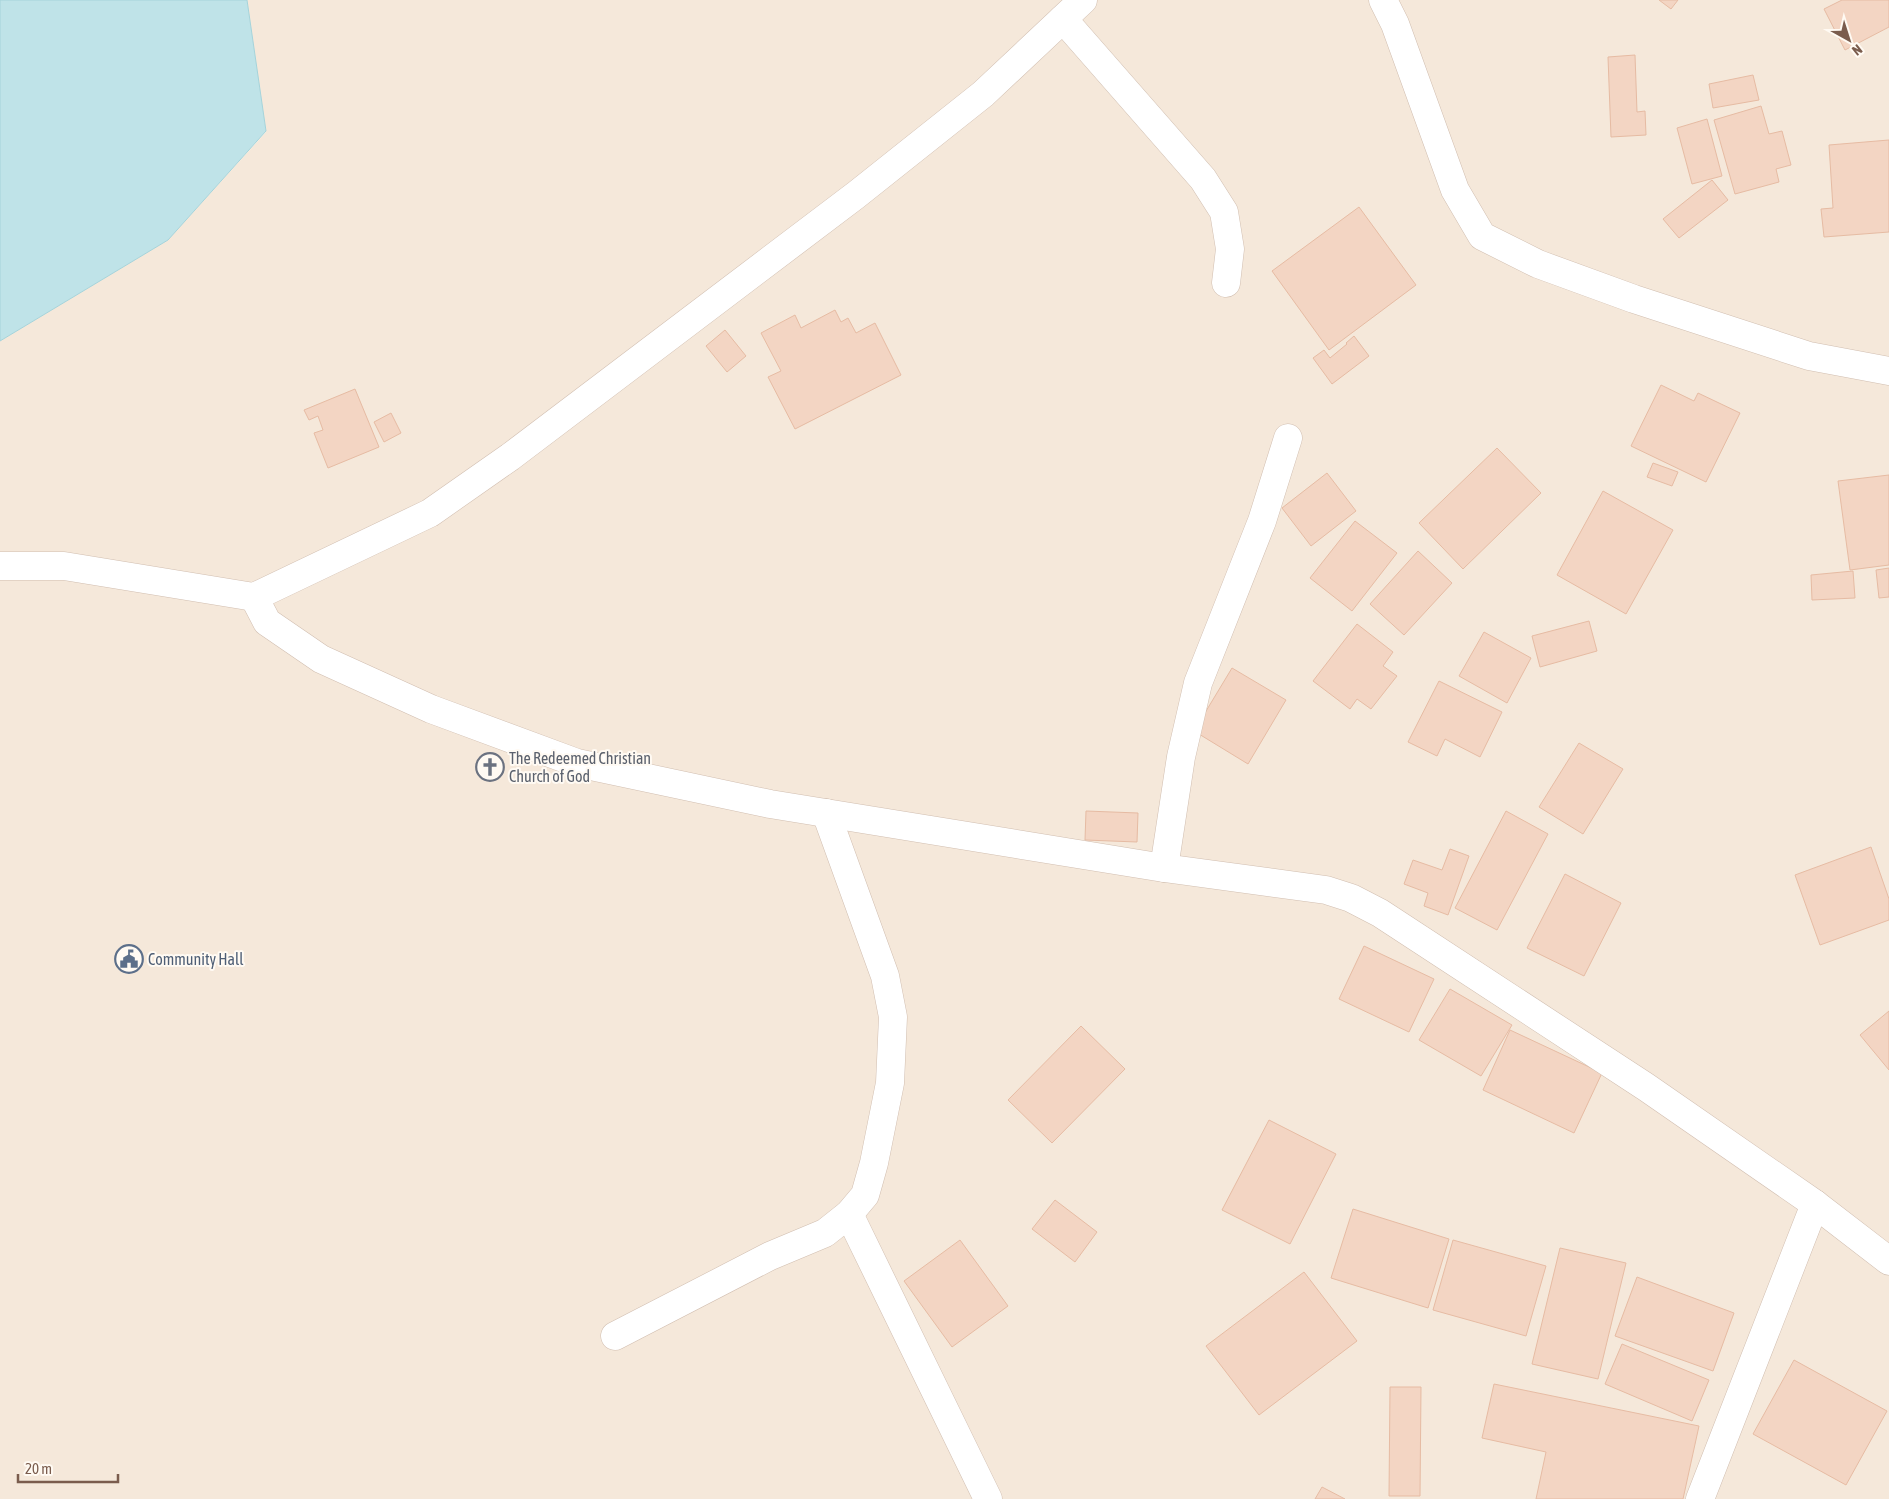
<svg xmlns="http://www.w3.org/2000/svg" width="1889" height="1499" viewBox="0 0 1889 1499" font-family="'Asap Condensed',sans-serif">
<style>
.residential{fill:#f5e8da}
.water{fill:#bfe3e8;stroke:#a5d3da}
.building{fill:#f3d5c3;stroke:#e6bba3}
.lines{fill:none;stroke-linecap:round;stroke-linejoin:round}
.minor-casing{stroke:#d1beb0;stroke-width:29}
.minor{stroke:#fff;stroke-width:28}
.labels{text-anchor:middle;stroke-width:4;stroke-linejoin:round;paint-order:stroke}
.worship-label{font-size:16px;fill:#5b616d;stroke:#fffaf3;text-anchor:start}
.service-label{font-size:16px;fill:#4e5e75;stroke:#fffaf3;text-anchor:start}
</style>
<rect width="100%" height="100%" fill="#fdf6ec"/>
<path class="residential" d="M247 0H1889V1499H0V341L168 240 266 132Z"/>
<path class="water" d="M0 0H247L266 131 168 240 0 341Z"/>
<g class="building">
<path d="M1659 0H1678L1671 9Z"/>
<path d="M1842 0H1889V27L1845 50 1824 9Z"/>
<path d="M1635 55 1637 112 1645 111 1646 135 1611 137 1608 57Z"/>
<path d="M1753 75 1759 100 1713 108 1709 84Z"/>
<path d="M1761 106 1769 134 1782 131 1791 165 1776 169 1779 182 1735 194 1714 120Z"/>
<path d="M1707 119 1722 176 1692 184 1677 128Z"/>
<path d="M1889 140V232L1824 237 1821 209 1833 208 1829 145Z"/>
<path d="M1712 180 1728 200 1679 238 1663 219Z"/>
<path d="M1359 207 1416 285 1329 350 1272 271Z"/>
<path d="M835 310 841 322 848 318 856 333 875 323 901 375 795 429 768 377 781 371 761 333 795 315 801 328Z"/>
<path d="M725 330 746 356 727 372 706 346Z"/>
<path d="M1354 336 1369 356 1332 384 1313 358 1324 350 1330 358 1347 344 1346 343Z"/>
<path d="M1661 385 1694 401 1698 393 1740 413 1706 482 1631 446Z"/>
<path d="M355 389 379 447 328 468 314 433 323 430 318 416 309 420 304 410Z"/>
<path d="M391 413 401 433 384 442 374 422Z"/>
<path d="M1497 448 1541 493 1463 569 1419 523Z"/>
<path d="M1653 463 1678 472 1672 486 1647 477Z"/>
<path d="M1327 473 1356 511 1311 546 1282 508Z"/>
<path d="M1889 475V565L1850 570 1838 481Z"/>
<path d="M1603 491 1673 530 1626 614 1557 575Z"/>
<path d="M1355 521 1397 553 1352 611 1310 578Z"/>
<path d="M1418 551 1452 583 1404 635 1370 604Z"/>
<path d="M1889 568V597L1879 598 1876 570Z"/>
<path d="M1853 571 1855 598 1812 600 1811 575Z"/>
<path d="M1589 621 1597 651 1540 667 1532 636Z"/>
<path d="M1357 624 1393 652 1383 666 1397 676 1371 709 1357 699 1350 709 1313 681Z"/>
<path d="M1484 632 1531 658 1507 703 1459 676Z"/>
<path d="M1232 668 1286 700 1248 764 1194 731Z"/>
<path d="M1439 681 1502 712 1480 757 1445 739 1437 756 1408 742Z"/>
<path d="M1579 743 1623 769 1583 834 1539 807Z"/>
<path d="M1086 811 1138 813 1137 842 1085 840Z"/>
<path d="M1506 811 1548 834 1497 930 1455 908Z"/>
<path d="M1871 847 1889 899V920L1820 945 1795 875Z"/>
<path d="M1450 849 1469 856 1448 915 1424 906 1428 893 1404 884 1413 860 1442 870Z"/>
<path d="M1565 874 1621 903 1584 976 1527 948Z"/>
<path d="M1364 946 1434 979 1409 1032 1339 999Z"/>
<path d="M1450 989 1512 1025 1481 1076 1419 1040Z"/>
<path d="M1889 1011V1070L1860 1035Z"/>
<path d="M1081 1026 1125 1069 1052 1143 1008 1100Z"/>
<path d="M1510 1030 1602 1073 1574 1133 1483 1090Z"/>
<path d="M1269 1120 1336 1154 1290 1244 1222 1210Z"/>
<path d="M1055 1200 1097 1232 1075 1262 1032 1229Z"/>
<path d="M1353 1209 1449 1239 1428 1308 1331 1278Z"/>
<path d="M960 1240 1008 1306 952 1347 904 1281Z"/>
<path d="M1453 1240 1546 1266 1526 1336 1433 1310Z"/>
<path d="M1560 1248 1626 1263 1598 1379 1532 1364Z"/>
<path d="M1304 1272 1357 1341 1259 1415 1206 1346Z"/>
<path d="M1637 1277 1734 1313 1713 1371 1615 1336Z"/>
<path d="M1622 1344 1709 1380 1692 1421 1605 1384Z"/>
<path d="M1794 1360 1887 1411 1846 1485 1753 1434Z"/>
<path d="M1494 1384 1699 1426 1683 1499H1536L1546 1452 1482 1438Z"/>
<path d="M1390 1387H1421L1420 1496H1389Z"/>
<path d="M1322 1487 1345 1499H1315Z"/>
</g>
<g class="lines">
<defs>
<g id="minor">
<path d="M1383 0 1395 24 1455 190 1482 236 1538 264 1634 299 1809 356 1889 371"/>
<path d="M1063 19 1203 179 1224 212 1230 249 1226 283"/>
<path d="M0 566H64L254 597 430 513 510 457 856 195 983 94 1083 0"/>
<path d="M254 597 267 622 321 659 431 709 577 763 770 804 1164 868 1326 890 1351 898 1380 913 1646 1087 1815 1204 1889 1261"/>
<path d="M1164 868 1181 757 1198 683 1262 521 1288 438"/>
<path d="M849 1214 988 1499"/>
<path d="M615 1336 770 1256 825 1233 849 1214 865 1195 874 1163 890 1083 893 1017 885 976 826 813"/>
<path d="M1700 1499 1815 1204"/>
</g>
</defs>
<use href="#minor" class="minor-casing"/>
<use href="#minor" class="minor"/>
</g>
<defs>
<symbol id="church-ring" viewBox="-11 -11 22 22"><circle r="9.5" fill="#fffaf3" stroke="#6b7280" stroke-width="1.5"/><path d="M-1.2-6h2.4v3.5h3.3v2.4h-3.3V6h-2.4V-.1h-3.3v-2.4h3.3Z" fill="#6b7280"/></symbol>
<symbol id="civic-ring" viewBox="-11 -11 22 22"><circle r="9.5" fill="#fffaf3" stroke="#5c6f8a" stroke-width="1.5"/><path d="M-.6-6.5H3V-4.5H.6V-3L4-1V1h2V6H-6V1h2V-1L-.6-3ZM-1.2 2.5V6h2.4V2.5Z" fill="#5c6f8a"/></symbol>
</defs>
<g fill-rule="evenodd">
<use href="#church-ring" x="474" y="751" width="32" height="32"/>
<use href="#civic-ring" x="113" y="943" width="32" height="32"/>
</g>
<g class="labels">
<g class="worship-label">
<text x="509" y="764">The Redeemed Christian<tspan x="509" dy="18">Church of God</tspan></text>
</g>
<g class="service-label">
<text x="148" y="965">Community Hall</text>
</g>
</g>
<g transform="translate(1849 40) rotate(141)" stroke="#fffaf3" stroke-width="4" paint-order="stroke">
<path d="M0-4L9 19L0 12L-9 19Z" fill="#7a5c4d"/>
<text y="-8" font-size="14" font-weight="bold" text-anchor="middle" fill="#7a5c4d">N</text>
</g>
<path d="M18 1474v8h100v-8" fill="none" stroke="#7a5c4d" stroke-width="2.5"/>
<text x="25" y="1474" font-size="15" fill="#7a5c4d" stroke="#fffaf3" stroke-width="4" paint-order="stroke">20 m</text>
</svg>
